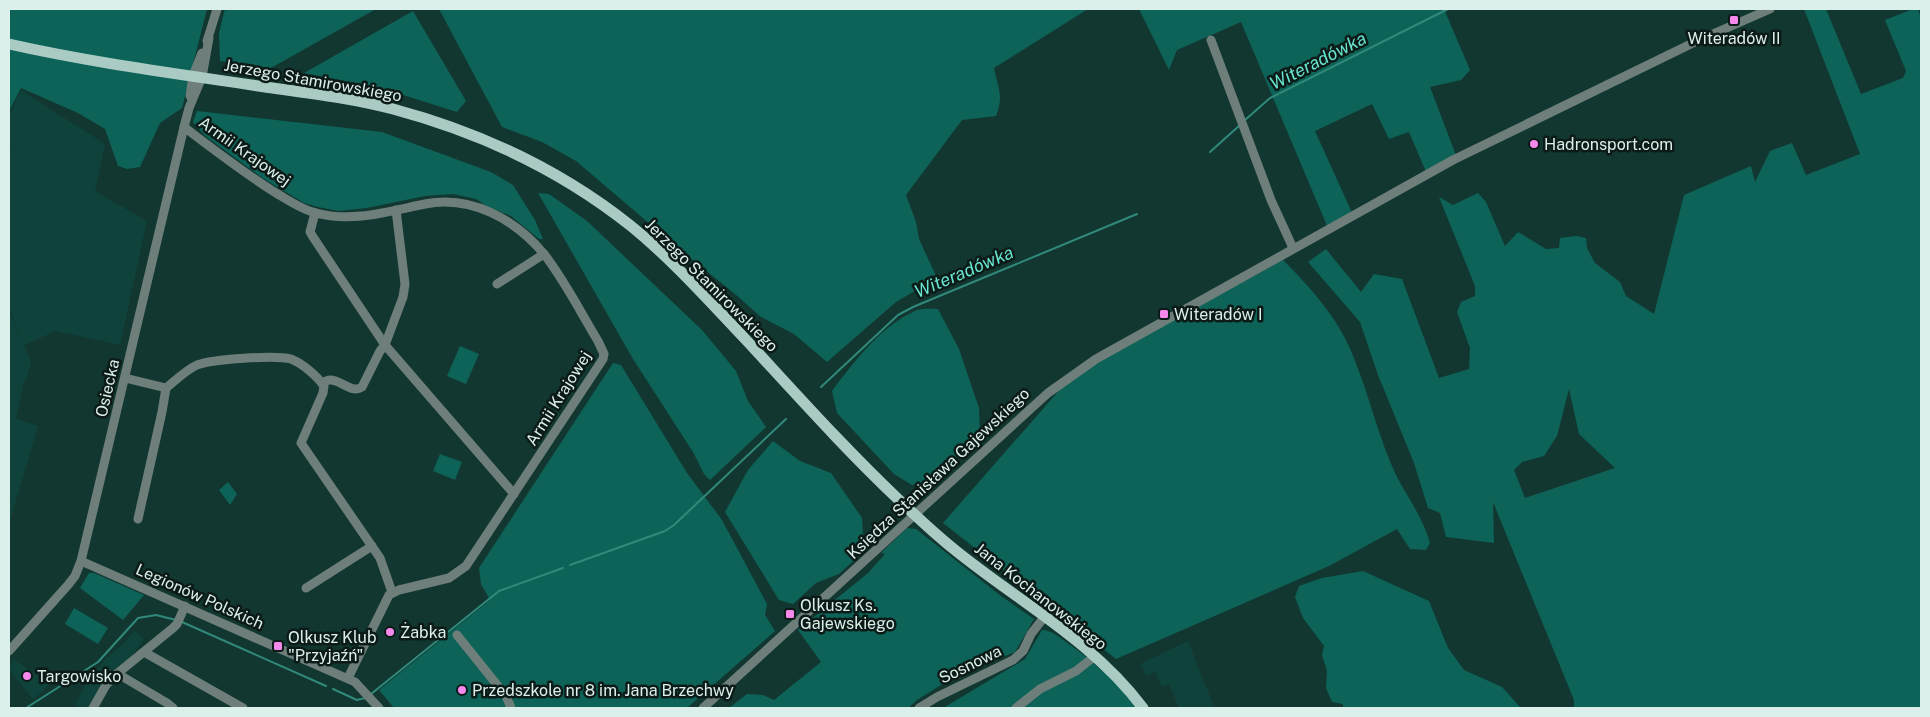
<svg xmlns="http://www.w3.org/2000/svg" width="1930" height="717" viewBox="0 0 1930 717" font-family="'Public Sans',sans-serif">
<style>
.built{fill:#0f423a}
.green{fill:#0d6358;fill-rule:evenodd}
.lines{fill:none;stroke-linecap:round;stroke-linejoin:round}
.stream{stroke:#30897b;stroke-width:2}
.minor{stroke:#6e7e7a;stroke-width:9}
.major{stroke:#aacbc4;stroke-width:11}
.poi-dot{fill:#f788ec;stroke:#0c1b18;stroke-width:2}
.labels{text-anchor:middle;stroke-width:5;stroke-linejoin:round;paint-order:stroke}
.poi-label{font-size:16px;fill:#dbefeb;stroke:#0c1b18;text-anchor:start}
.street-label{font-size:16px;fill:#dbefeb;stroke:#0c1b18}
.water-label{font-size:18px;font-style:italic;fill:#68e5d0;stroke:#0c1b18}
</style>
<rect width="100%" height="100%" fill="#123731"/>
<g class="built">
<path d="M21 90 105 144 95 191 147 221 120 345 56 331 24 345 9 308V151L13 153 9 150V115Z"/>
<path d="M9 311 31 361 27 378 24 382 16 419 38 426 9 524Z"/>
<path d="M135 631 144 639 127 663 107 677 88 708H79L75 705 88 681 105 659 122 645Z"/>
<path d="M1188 641 1209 694 1214 708H1179L1169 684 1162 687 1155 672 1146 676 1140 664Z"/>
<path d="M14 660 50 684 33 700 9 669Z"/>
</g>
<g class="green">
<path d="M9 9H207L182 108 160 123 140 167 127 169 118 166 105 129 78 113 21 88 9 111Z"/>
<path d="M225 9H376L271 68 220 61 219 33Z"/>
<path d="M439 9H1088L994 68C998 88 1004 96 996 116L962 120 906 195 916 222 919 239 937 278 896 302 827 362 794 334 761 317 735 294 678 248 576 161 542 142 502 127Z"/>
<path d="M1139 9H1444L1470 70 1461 80 1430 87 1457 158 1427 174 1409 132 1389 139 1372 104 1315 131 1353 215 1328 228 1241 22 1177 50 1169 70Z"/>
<path d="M1804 9H1826L1861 94 1903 78 1906 71 1885 20 1913 9H1918L1921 18V708H1574V700L1493 502 1494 543 1446 537 1440 513 1428 508 1414 463 1378 375 1360 322 1308 262 1326 249 1361 292 1374 274 1402 279 1439 378 1469 369 1470 348 1457 312 1461 302 1475 296V286L1439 197 1453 205 1478 193 1486 202 1505 246 1518 232 1546 249 1559 248 1560 238 1576 236 1586 238 1587 248 1595 263 1620 282 1626 296 1654 314 1684 195 1751 166 1755 182 1770 151 1792 143 1806 175 1860 154ZM1569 389 1579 434 1615 468 1525 498 1514 470 1522 462 1544 456 1557 436Z"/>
<path d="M413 11 466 101 457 112 384 89 304 73Z"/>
<path d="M197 111 382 132 491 172 513 185 535 220 543 239H539L511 216 488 207 476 199 453 194 425 196 367 208 338 211 318 207 304 203 264 179 204 135 193 122Z"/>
<path d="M538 193 549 194 587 221 702 330 736 371 748 401 766 427 710 480 704 474 693 452 633 359Z"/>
<path d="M1283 260C1312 289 1341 321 1355 361 1370 398 1379 439 1396 475 1408 498 1423 518 1430 543L1426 550 1410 549 1397 529 1329 566 1116 659 943 523 1070 378 1112 353Z"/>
<path d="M938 309 959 349 979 408 980 436 932 482 912 485 894 474 837 413 832 391C853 363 882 325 915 311 921 308 931 309 938 309Z"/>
<path d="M460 346 479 354 466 384 447 376Z"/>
<path d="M613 363 621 365 687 473 722 520 767 604 765 615 775 631 687 708H394L379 690 490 600 481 584 479 568Z"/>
<path d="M773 441 800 461 831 473 862 518 863 536 874 539 875 541 839 574 816 583 793 604 779 600 725 512 748 470Z"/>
<path d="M440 454 462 462 455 480 433 471Z"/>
<path d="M228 482 237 494 230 505 219 490Z"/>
<path d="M907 528 916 529 1001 596 1034 619 1015 652 975 668 941 685 917 700 908 708H729L747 694 763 695 774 700 821 662 798 630 868 573 885 554 881 553Z"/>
<path d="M1363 571 1429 601 1448 648 1464 670 1502 687 1521 708H1343V704L1332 702 1326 688 1327 671 1322 655 1324 646 1303 618 1295 597 1299 586 1322 578Z"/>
<path d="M89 573H94L144 595 123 620 80 588Z"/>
<path d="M74 608 108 628 98 644 65 624Z"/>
<path d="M1042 630C1051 630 1059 637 1066 642 1095 662 1115 682 1138 708H943L1025 659Z"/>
</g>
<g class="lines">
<g class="stream">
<path d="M1245 120 1270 98 1448 9"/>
<path d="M1210 152 1240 125"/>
<path d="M821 387 898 315 913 307 1137 214"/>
<path d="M570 565 665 531 674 525 786 419"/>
<path d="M182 622 326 686"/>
<path d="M333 689 357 700 365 698"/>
<path d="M371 694 499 591 563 568"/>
<path d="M26 708 98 662 138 618 156 615 176 620"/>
</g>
<g class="minor">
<path d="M1211 40 1271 200 1293 248"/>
<path d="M207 41 217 9"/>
<path d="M190 96 193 76 202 53"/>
<path d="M184 127C214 150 244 173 276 193 288 200 302 210 316 213 352 223 390 211 425 204 471 195 515 219 544 254 565 281 581 313 598 341L604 354 603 359 466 566 449 578 399 590 389 595 348 678"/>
<path d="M315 213 310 232 313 237 385 345 514 494"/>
<path d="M497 284 544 254"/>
<path d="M125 378 166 388"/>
<path d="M322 383C325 382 327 380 330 380 342 380 351 394 362 387L380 351 385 345 403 297 405 284 396 210"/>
<path d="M138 519 162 412 166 388C176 380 186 370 197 365 213 359 275 355 291 359 302 363 317 376 324 386L323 393 301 443 380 558 392 592"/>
<path d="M81 561 355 682 379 708"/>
<path d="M306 588 372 546"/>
<path d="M457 635 506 696 511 708"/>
<path d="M9 651 68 585 75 576 81 561 184 127 189 108 202 77 209 38"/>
<path d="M144 652 243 708"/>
<path d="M118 674 167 703 173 708"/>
<path d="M93 708 106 685 113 677 173 628 177 624 185 606"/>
<path d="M703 708 1048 393 1096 359 1453 160 1697 41 1770 9"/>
<path d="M919 708 937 697 1013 660 1023 651 1031 634 1045 616"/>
<path d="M1016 708 1040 689 1076 671 1095 656"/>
</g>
<path class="major" d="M9 44C93 63 180 74 265 87 308 93 351 98 393 109 479 132 562 171 631 226 674 261 710 302 748 342 797 395 846 450 899 500 917 517 936 535 955 550 1019 602 1093 641 1143 708"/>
</g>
<g class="poi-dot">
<rect x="1729" y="15" width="10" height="10" rx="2.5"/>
<circle cx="1534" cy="144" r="5"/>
<rect x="1159" y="309" width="10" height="10" rx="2.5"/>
<rect x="785" y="609" width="10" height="10" rx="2.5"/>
<circle cx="390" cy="632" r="5"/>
<rect x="273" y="641" width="10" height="10" rx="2.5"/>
<circle cx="27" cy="676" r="5"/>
<circle cx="462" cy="690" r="5"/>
</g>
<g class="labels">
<g class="poi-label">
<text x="1734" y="44" text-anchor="middle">Witeradów II</text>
<text x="1544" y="150">Hadronsport.com</text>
<text x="1174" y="320">Witeradów I</text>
<text x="800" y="611">Olkusz Ks.<tspan x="800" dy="18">Gajewskiego</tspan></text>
<text x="400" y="638">Żabka</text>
<text x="288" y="643">Olkusz Klub<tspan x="288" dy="18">"Przyjaźń"</tspan></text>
<text x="37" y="682">Targowisko</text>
<text x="472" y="696">Przedszkole nr 8 im. Jana Brzechwy</text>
</g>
<g class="street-label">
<text transform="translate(313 80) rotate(10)" y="6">Jerzego Stamirowskiego</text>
<text transform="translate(245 151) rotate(35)" y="6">Armii Krajowej</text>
<text transform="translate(712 285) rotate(45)" y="6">Jerzego Stamirowskiego</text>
<text transform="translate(107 388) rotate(-77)" y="6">Osiecka</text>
<text transform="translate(558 398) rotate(-58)" y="6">Armii Krajowej</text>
<text transform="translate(938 473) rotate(-43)" y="6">Księdza Stanisława Gajewskiego</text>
<text transform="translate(200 596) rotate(24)" y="6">Legionów Polskich</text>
<text transform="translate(1041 596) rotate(38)" y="6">Jana Kochanowskiego</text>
<text transform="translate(970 664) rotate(-26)" y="6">Sosnowa</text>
</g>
<g class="water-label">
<text transform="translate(1318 61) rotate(-27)" y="6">Witeradówka</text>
<text transform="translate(964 272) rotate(-23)" y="6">Witeradówka</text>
</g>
</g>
<rect width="1930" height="717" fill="none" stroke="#dbefeb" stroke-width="20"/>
</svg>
